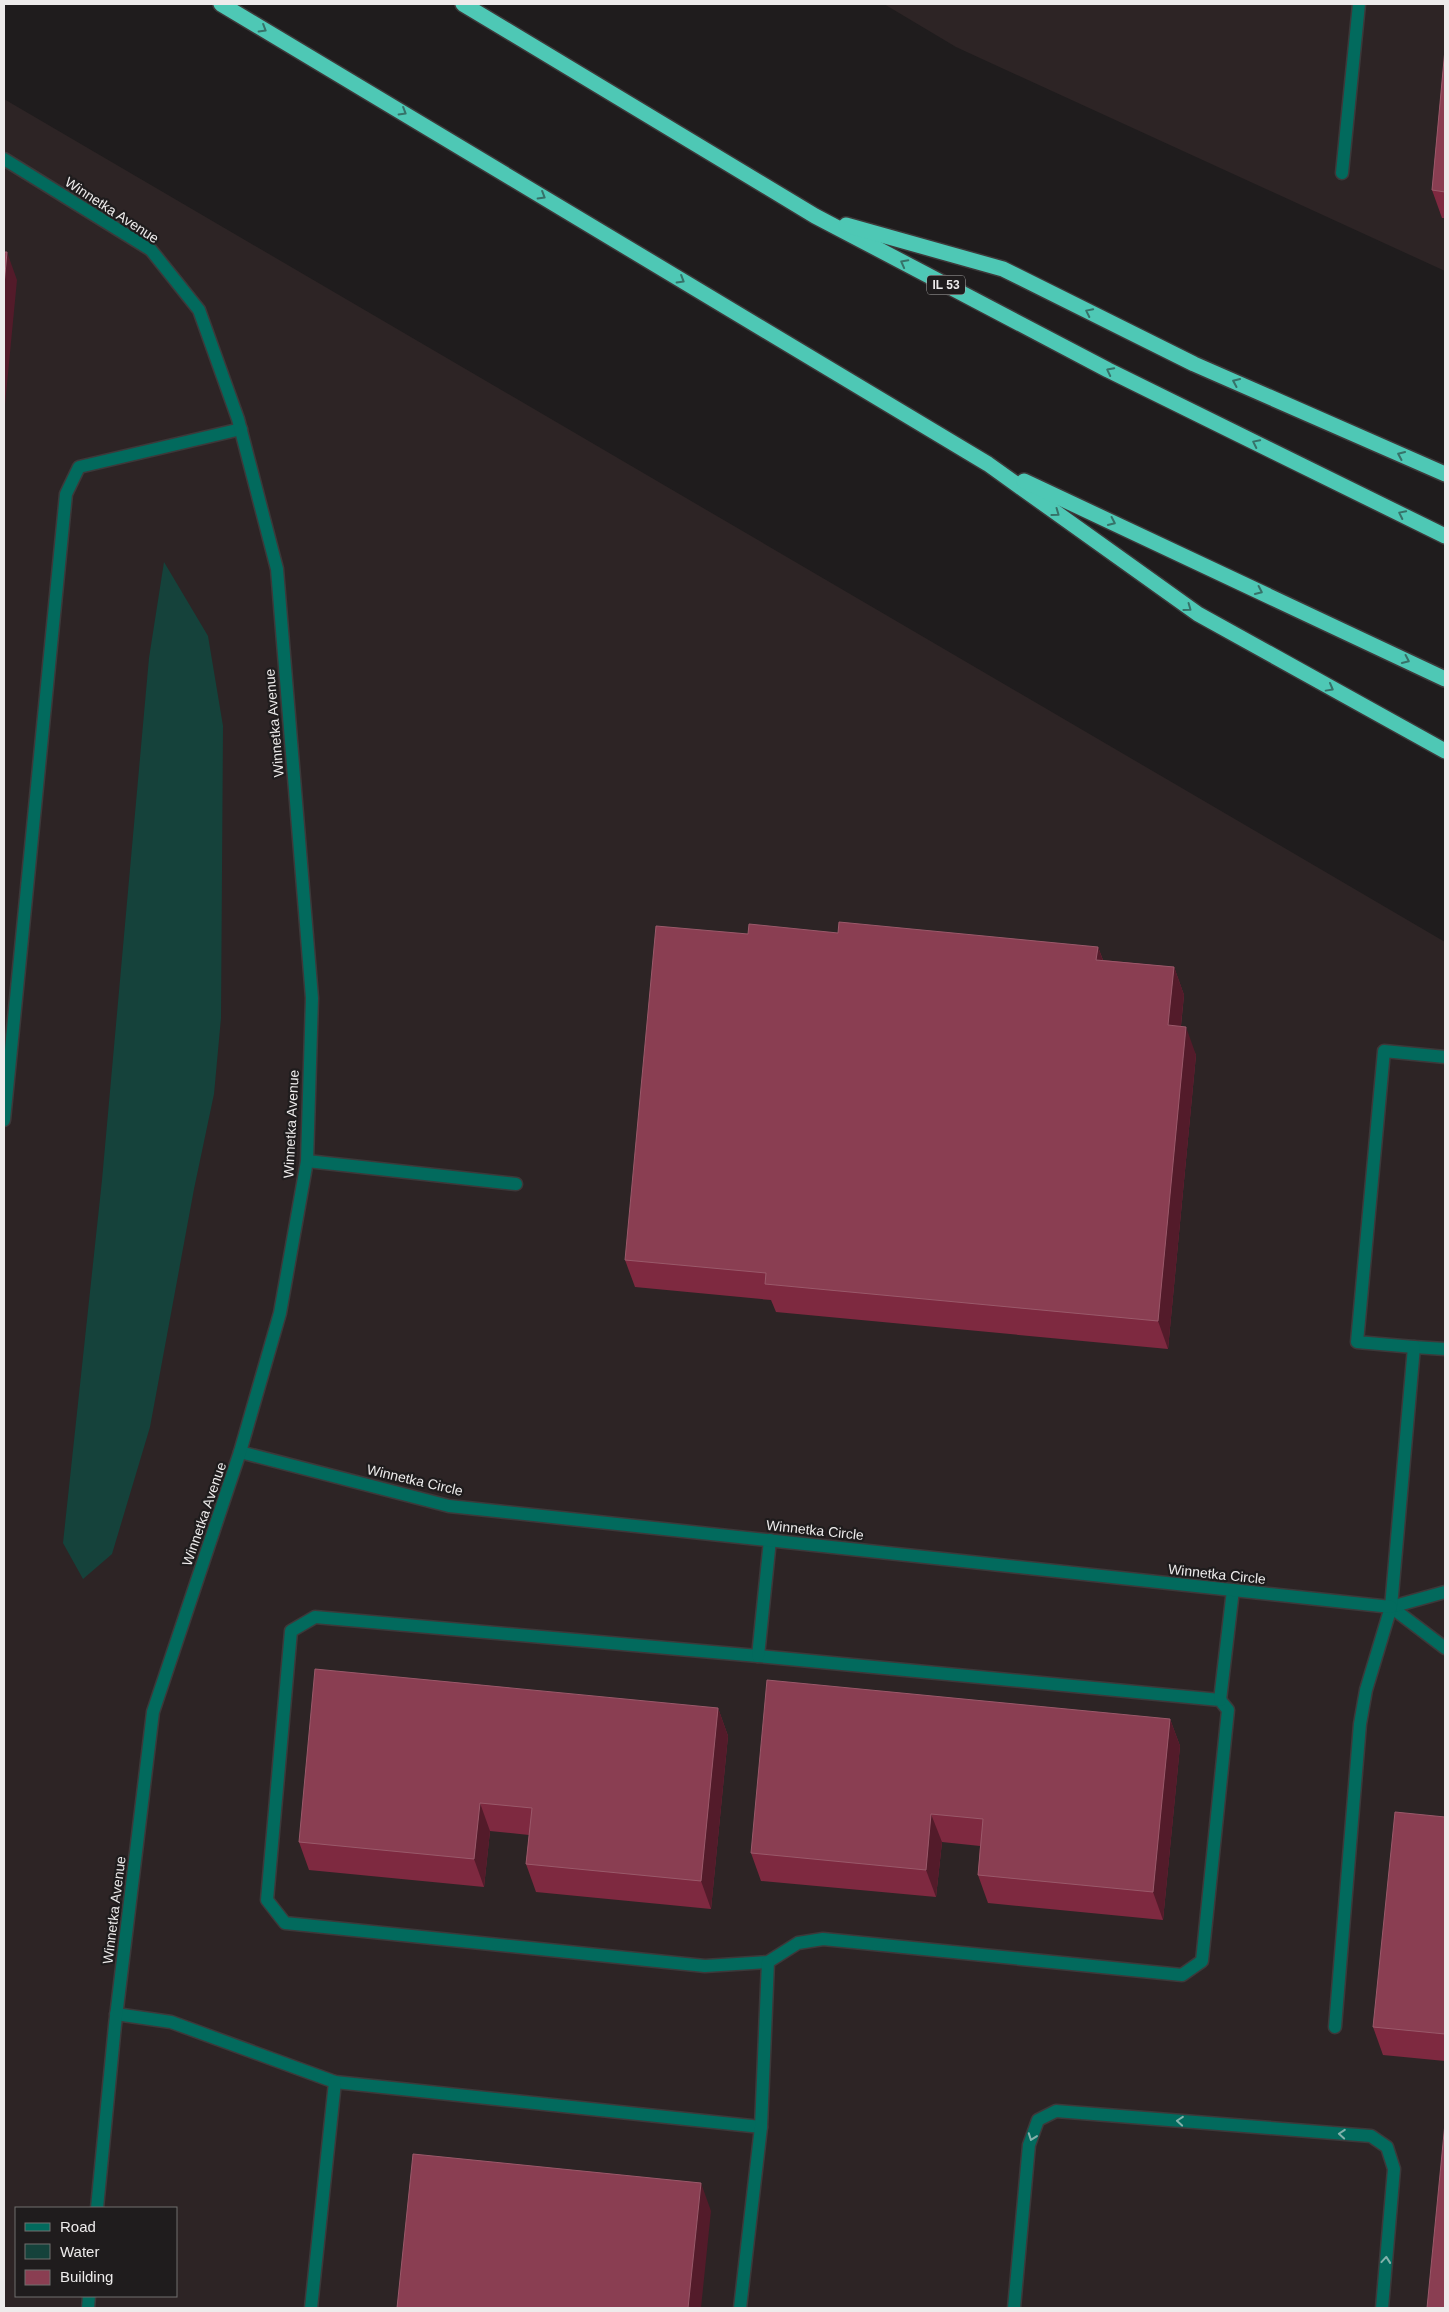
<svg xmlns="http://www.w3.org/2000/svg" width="1449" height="2312" viewBox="0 0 1449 2312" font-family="Arial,sans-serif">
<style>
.built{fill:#2d2425;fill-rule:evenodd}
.water{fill:#15423b}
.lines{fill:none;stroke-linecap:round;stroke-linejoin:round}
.service-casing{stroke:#3c393a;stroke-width:15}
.minor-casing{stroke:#3c393a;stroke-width:15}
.tertiary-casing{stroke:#3c393a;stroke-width:15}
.motorway-casing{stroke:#3c393a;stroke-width:18}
.service{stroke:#026a5d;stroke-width:12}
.minor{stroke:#026a5d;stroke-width:12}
.tertiary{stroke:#026a5d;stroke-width:12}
.motorway{stroke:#4ec8b5;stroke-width:15}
.wall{fill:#7e2940}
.shaded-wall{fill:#531b2a}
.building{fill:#8a3e52;stroke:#9a596a}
.oneway{stroke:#367269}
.oneway2{stroke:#83b1ab}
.labels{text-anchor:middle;stroke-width:4.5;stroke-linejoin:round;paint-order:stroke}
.shield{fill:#1f1c1d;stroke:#afadad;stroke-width:1}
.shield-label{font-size:12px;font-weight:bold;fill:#edebeb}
.street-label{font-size:14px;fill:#edebeb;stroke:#1f1c1d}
</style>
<rect width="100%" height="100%" fill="#1f1c1d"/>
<g class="built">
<path d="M884 4H1445V271L956 47Z"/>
<path d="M4 99 1445 942V2308H4ZM16 2208H176V2296H16Z"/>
</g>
<path class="water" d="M164 562 208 636 223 726 221 1018 214 1094 194 1189 150 1427 112 1554 83 1579 63 1543 102 1180 149 658Z"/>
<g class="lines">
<defs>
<g id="service">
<path d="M1342 173 1359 4"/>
<path d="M4 1120 66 494 79 467 241 429"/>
<path d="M307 1161 516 1184"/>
<path d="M1414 1347 1445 1349"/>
<path d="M1391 1607 1445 1648"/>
<path d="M1391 1607 1445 1592"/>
<path d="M315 1617 758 1656 1220 1700 1228 1710 1202 1961 1182 1975 823 1939 798 1943 768 1962 705 1966 285 1923 267 1900 291 1631Z"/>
<path d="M758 1656 770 1540"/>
<path d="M1220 1700 1233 1590"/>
<path d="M116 2014 171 2022 335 2082 761 2127"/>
<path d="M1335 2027 1360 1724 1366 1690 1391 1607 1414 1347 1357 1342 1384 1051 1445 1057"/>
<path d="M311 2308 335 2082"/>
<path d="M740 2308 761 2127 768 1962"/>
<path d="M1014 2308 1029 2145 1038 2120 1056 2111 1371 2136 1387 2147 1394 2169 1382 2308"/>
</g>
<path id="minor" d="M240 1452 449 1506 1391 1607"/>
<g id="tertiary">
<path d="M4 159 151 250 199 310 238 419 277 569 312 998 307 1161 280 1313 240 1452 153 1712 115 2025 97 2208"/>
<path d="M88 2308 89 2296"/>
</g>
<g id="motorway">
<path d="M221 4 988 464 1198 614 1445 751"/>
<path d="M463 4 815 216 1108 370 1445 536"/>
<path d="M846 225 1003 269 1194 364 1445 474"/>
<path d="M1024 481 1445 679"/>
</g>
</defs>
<use href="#service" class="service-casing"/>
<use href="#minor" class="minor-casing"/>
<use href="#tertiary" class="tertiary-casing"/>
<use href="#motorway" class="motorway-casing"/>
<use href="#service" class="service"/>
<use href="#minor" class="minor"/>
<use href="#tertiary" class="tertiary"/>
<use href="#motorway" class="motorway"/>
</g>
<g class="wall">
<path d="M1445 49V218H1442L1432 190Z"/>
<path d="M748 934 1098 947 1103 960 1174 967 1184 995 1181 1026 1196 1055 1168 1349 776 1312 771 1300 635 1287 625 1260Z"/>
<path d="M718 1708 728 1736 711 1909 536 1892 526 1864 529 1835 490 1831 484 1887 309 1870 299 1842Z"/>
<path d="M1170 1719 1180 1746 1163 1920 988 1903 978 1875 980 1846 942 1842 936 1897 761 1881 751 1853Z"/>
<path d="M1445 1817V2061L1383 2055 1373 2027Z"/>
</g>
<g class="shaded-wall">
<path d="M7 252 17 280 4 415V285Z"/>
<path d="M1098 947 1108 974 1096 960Z"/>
<path d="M1174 967 1184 995 1178 1053 1168 1025Z"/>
<path d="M1186 1027 1196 1055 1168 1349 1158 1321Z"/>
<path d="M718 1708 728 1736 711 1909 701 1881Z"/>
<path d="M1170 1719 1180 1746 1163 1920 1153 1892Z"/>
<path d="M480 1803 490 1831 484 1887 474 1859Z"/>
<path d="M931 1814 942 1842 936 1897 926 1870Z"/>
<path d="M701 2183 711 2211 701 2308H688Z"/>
</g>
<g class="building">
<path d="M1445 49V192L1432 190Z"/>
<path d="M4 252H7L4 285Z"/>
<path d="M839 922 1098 947 1096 960 1174 967 1168 1025 1186 1027 1158 1321 765 1284 766 1273 625 1260 656 926 748 934 749 924 838 933Z"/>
<path d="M315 1669 718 1708 701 1881 526 1864 532 1808 480 1803 474 1859 299 1842Z"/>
<path d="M767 1680 1170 1719 1153 1892 978 1875 983 1819 931 1814 926 1870 751 1853Z"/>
<path d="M1395 1812 1445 1817V2034L1373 2027Z"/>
<path d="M1445 2123V2308H1427Z"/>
<path d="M413 2154 701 2183 688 2308H397Z"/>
</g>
<defs><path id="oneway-chevron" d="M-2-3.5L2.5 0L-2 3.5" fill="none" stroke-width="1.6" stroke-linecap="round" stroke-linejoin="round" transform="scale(1.25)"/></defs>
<g class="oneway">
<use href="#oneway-chevron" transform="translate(263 29) rotate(31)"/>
<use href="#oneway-chevron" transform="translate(403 112) rotate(31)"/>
<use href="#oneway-chevron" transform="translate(542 196) rotate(31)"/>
<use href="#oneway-chevron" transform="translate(904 263) rotate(-152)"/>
<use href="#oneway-chevron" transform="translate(681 280) rotate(31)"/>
<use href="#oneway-chevron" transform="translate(1089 312) rotate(-154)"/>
<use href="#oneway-chevron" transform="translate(1110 371) rotate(-153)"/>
<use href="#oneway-chevron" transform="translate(1236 382) rotate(-156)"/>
<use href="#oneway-chevron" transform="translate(1256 443) rotate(-154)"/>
<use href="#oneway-chevron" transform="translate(1401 455) rotate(-156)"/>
<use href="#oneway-chevron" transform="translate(1056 513) rotate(36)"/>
<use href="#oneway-chevron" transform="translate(1402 514) rotate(-154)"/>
<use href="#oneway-chevron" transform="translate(1112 522) rotate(25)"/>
<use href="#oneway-chevron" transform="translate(1259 591) rotate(25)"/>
<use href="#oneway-chevron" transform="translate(1188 608) rotate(36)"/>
<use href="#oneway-chevron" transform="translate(1406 660) rotate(25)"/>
<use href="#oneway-chevron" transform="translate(1330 688) rotate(29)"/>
</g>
<g class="oneway2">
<use href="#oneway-chevron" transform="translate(1180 2121) rotate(-175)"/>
<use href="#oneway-chevron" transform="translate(1342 2134) rotate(-176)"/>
<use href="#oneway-chevron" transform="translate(1032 2137) rotate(110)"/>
<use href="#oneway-chevron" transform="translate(1386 2260) rotate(-85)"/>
</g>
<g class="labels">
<rect class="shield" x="927" y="275.5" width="38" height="19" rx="4"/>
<g class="shield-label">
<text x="946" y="289">IL 53</text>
</g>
<g class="street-label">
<text transform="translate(112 210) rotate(33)" y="5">Winnetka Avenue</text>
<text transform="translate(274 723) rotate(-95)" y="5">Winnetka Avenue</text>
<text transform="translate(291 1124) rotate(-87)" y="5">Winnetka Avenue</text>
<text transform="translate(415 1480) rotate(13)" y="5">Winnetka Circle</text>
<text transform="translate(204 1514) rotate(-71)" y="5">Winnetka Avenue</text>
<text transform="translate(815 1530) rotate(6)" y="5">Winnetka Circle</text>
<text transform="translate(1217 1574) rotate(6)" y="5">Winnetka Circle</text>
<text transform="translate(114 1910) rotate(-83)" y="5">Winnetka Avenue</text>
</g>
</g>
<rect width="1449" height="2312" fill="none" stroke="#edebeb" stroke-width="10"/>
<rect x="15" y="2207" width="162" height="90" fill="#1f1c1d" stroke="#716f6f"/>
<rect x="25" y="2223" width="25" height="8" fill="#026a5d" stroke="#716f6f"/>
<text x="60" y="2232" font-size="15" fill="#edebeb">Road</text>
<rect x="25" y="2244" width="25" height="15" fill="#15423b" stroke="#716f6f"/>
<text x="60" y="2257" font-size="15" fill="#edebeb">Water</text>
<rect x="25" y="2270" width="25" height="15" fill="#8a3e52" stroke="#716f6f"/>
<text x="60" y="2282" font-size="15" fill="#edebeb">Building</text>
</svg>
